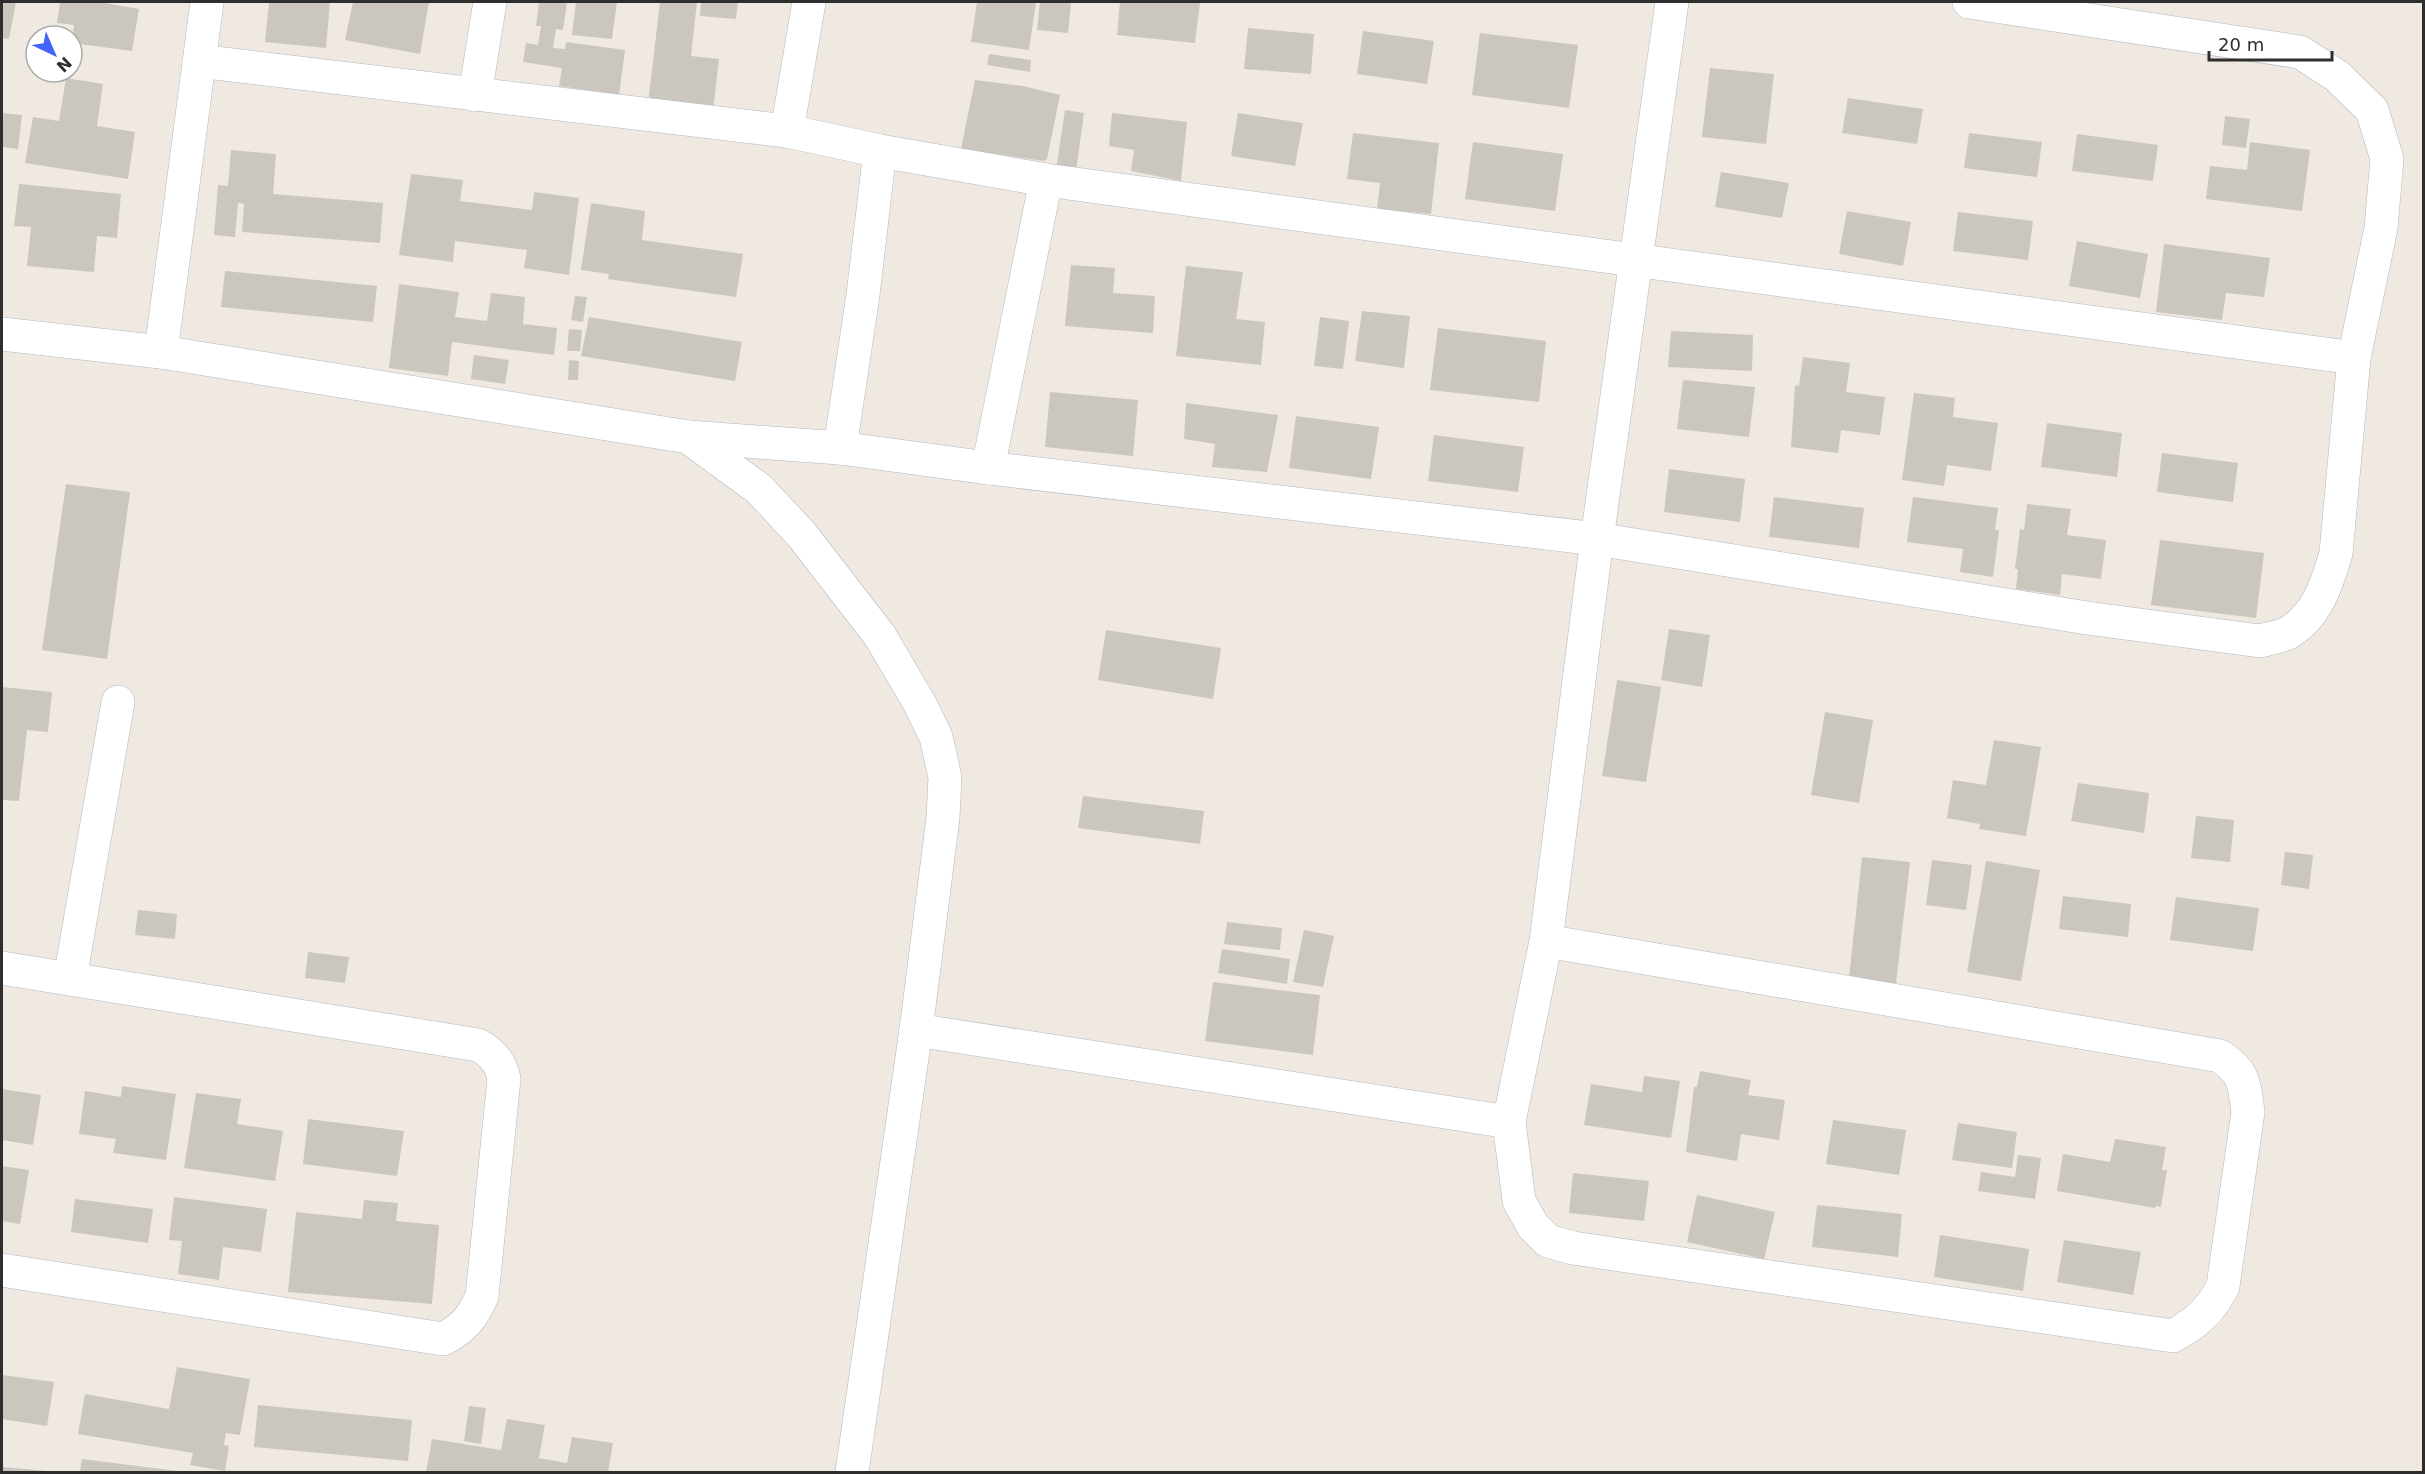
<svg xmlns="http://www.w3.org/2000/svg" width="2425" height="1474" viewBox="0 0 2425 1474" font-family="'DejaVu Sans',sans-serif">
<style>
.building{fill:#cbc7bf}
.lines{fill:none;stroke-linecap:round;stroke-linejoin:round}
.street-casing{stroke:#b4b7c1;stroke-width:34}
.street{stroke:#fff;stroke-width:33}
</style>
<rect width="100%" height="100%" fill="#efe9e1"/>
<g class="building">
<path d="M2 2H16L9 39 2 38Z"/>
<path d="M60 2H100L139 9 132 51 72 43 74 25 57 23Z"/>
<path d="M269 2H330L326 48 265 42Z"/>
<path d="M353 2H429L420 54 345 40Z"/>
<path d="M539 2H567L563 30 556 29 553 48 565 49 566 42 625 50 619 95 559 86 562 68 523 62 526 43 538 45 541 26H536Z"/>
<path d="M576 2H617L612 39 572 35Z"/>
<path d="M660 2H697L691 56 719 59 713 111 648 104Z"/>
<path d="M701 2H738L736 19 700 16Z"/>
<path d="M977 2H1036L1029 50 971 42Z"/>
<path d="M1040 2H1071L1068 33 1037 30Z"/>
<path d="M1120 2 1200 3 1195 43 1117 35Z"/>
<path d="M1248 28 1314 34 1311 74 1244 69Z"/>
<path d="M1363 31 1434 41 1427 84 1357 74Z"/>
<path d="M1480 33 1578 45 1569 108 1472 95Z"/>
<path d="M989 54 1031 60 1030 72 987 65Z"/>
<path d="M1710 68 1774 74 1766 144 1702 137Z"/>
<path d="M66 78 103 84 97 126 135 132 128 179 25 163 33 117 59 121Z"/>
<path d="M975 80 1023 86 1060 95 1047 159 1044 161 961 149Z"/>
<path d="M1848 98 1923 109 1917 144 1842 133Z"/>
<path d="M1065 110 1084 113 1075 179 1055 177Z"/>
<path d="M2 113 22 115 18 149 2 147Z"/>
<path d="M1112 113 1187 122 1181 181 1131 171 1134 150 1109 146Z"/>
<path d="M1238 113 1303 123 1295 166 1231 156Z"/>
<path d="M2225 116 2250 119 2246 148 2222 145Z"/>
<path d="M1353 133 1439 143 1431 214 1377 209 1380 183 1347 179Z"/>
<path d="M1969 133 2042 142 2037 177 1964 168Z"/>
<path d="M2077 134 2158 145 2153 181 2072 171Z"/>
<path d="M1473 142 1563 154 1555 211 1465 199Z"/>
<path d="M2250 142 2310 150 2302 211 2206 199 2210 166 2247 170Z"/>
<path d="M231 150 276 154 273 194 383 203 380 243 242 232 244 204 238 203 235 237 214 235 218 185 228 186Z"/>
<path d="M1721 172 1789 183 1782 218 1715 207Z"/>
<path d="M411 174 463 180 460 201 532 210 534 192 579 198 569 275 524 268 527 250 455 241 453 262 399 255Z"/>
<path d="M19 184 121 194 117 238 97 236 94 272 27 266 31 227 14 226Z"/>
<path d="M591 203 645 211 642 240 743 254 736 297 608 279 609 274 581 270Z"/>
<path d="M1847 211 1911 222 1903 266 1839 254Z"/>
<path d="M1958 212 2033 221 2028 260 1953 251Z"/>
<path d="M2077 241 2148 254 2140 298 2069 286Z"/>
<path d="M2164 244 2270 258 2264 297 2226 293 2222 320 2156 312Z"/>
<path d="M1071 265 1115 268 1113 293 1155 296 1153 333 1065 326Z"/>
<path d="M1186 266 1243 272 1236 319 1265 322 1261 365 1176 356Z"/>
<path d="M225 271 377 286 373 322 221 307Z"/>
<path d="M399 284 459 292 455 317 487 321 491 293 525 297 523 324 557 328 554 355 452 342 448 376 389 368Z"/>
<path d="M575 296 587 297 583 322 571 320Z"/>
<path d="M1362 311 1410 316 1404 368 1355 361Z"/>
<path d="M589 317 742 342 735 381 581 356Z"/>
<path d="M1320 317 1349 321 1343 369 1314 366Z"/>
<path d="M1438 328 1546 341 1539 402 1430 390Z"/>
<path d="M569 329 582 330 580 351H567Z"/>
<path d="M1671 331 1753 335 1752 371 1668 367Z"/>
<path d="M474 355 509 360 505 384 471 379Z"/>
<path d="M1803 357 1850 363 1846 392 1885 397 1880 435 1841 430 1838 453 1791 447 1795 385 1799 386Z"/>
<path d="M569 360 579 361 578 380H568Z"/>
<path d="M1683 380 1755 387 1749 437 1677 429Z"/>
<path d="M1050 392 1138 400 1133 456 1045 447Z"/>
<path d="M1914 393 1955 398 1953 417 1998 423 1991 471 1947 465 1944 486 1902 480Z"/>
<path d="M1186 403 1278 415 1267 472 1212 467 1215 444 1184 439Z"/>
<path d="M1296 416 1379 427 1371 479 1289 468Z"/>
<path d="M2047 423 2122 433 2117 477 2041 467Z"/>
<path d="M1434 435 1524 447 1518 492 1428 481Z"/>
<path d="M2162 453 2238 463 2233 502 2157 492Z"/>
<path d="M1669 469 1745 479 1740 522 1664 512Z"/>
<path d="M66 484 130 492 107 659 42 650Z"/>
<path d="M1774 497 1864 508 1859 548 1769 537Z"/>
<path d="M1913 497 1998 508 1995 530H1999L1993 577 1960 572 1963 549 1907 542Z"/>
<path d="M2027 504 2071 509 2067 535 2106 540 2101 579 2062 574 2060 595 2016 589 2018 569H2015L2020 529 2024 530Z"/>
<path d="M2160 540 2264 553 2256 618 2151 605Z"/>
<path d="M1669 629 1710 635 1702 687 1661 680Z"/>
<path d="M1106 630 1221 648 1213 699 1098 680Z"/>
<path d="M1617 680 1661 687 1646 782 1602 776Z"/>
<path d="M2 687 52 692 48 732 27 730 19 801 2 800Z"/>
<path d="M1825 712 1873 720 1859 803 1811 795Z"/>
<path d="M1994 740 2041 747 2026 836 1979 829 1980 824 1947 818 1953 780 1986 785Z"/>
<path d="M2078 783 2149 793 2144 833 2071 821Z"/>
<path d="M1083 796 1204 811 1200 844 1078 828Z"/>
<path d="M2196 816 2234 820 2230 862 2191 858Z"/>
<path d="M2285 852 2313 855 2309 889 2281 885Z"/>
<path d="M1862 857 1910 862 1895 992 1848 987Z"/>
<path d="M1932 860 1972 865 1966 910 1926 905Z"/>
<path d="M1986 861 2040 870 2021 981 1967 972Z"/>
<path d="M2063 896 2131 904 2128 937 2059 929Z"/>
<path d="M2176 897 2259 908 2253 951 2170 940Z"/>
<path d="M138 910 177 914 175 939 135 935Z"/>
<path d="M1227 922 1282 928 1280 950 1224 944Z"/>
<path d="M1304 930 1334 936 1323 987 1293 982Z"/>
<path d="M1222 949 1290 959 1287 984 1218 973Z"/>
<path d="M308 952 349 957 345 983 305 978Z"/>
<path d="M1213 982 1320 995 1313 1055 1205 1041Z"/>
<path d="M1700 1071 1751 1080 1748 1095 1785 1100 1779 1140 1741 1134 1737 1161 1686 1152 1694 1087H1697Z"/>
<path d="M1644 1076 1680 1081 1671 1138 1584 1125 1591 1084 1642 1092Z"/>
<path d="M122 1086 176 1094 166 1160 113 1153 116 1139 79 1134 85 1091 121 1097Z"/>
<path d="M2 1089 41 1095 33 1145 2 1140Z"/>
<path d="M196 1093 241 1099 237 1124 283 1131 275 1181 184 1168Z"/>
<path d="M308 1119 404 1131 397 1176 303 1164Z"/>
<path d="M1833 1120 1906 1130 1899 1175 1826 1164Z"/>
<path d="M1958 1123 2017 1132 2012 1168 1952 1160Z"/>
<path d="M2115 1139 2166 1147 2162 1170H2167L2161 1207 2156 1206 2155 1208 2057 1191 2063 1154 2110 1162Z"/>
<path d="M2018 1155 2041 1158 2035 1199 1978 1191 1981 1172 2015 1177Z"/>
<path d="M2 1166 29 1170 20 1224 2 1221Z"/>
<path d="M1573 1173 1649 1181 1644 1221 1569 1213Z"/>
<path d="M1697 1195 1775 1212 1764 1259 1687 1242Z"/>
<path d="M174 1197 267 1209 261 1252 223 1247 219 1280 178 1274 182 1241 169 1240Z"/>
<path d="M75 1199 153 1209 148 1243 71 1232Z"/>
<path d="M364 1200 398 1203 396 1221 439 1225 432 1304 288 1292 296 1212 362 1219Z"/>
<path d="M1817 1205 1902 1214 1898 1257 1812 1247Z"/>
<path d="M1940 1235 2029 1249 2023 1291 1934 1277Z"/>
<path d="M2064 1240 2141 1252 2133 1295 2057 1282Z"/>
<path d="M177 1367 250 1379 240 1435 226 1433 224 1445 229 1446 225 1471 190 1465 193 1453 78 1434 85 1394 169 1409Z"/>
<path d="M2 1375 54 1382 47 1426 2 1419Z"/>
<path d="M258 1405 412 1420 408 1461 254 1447Z"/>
<path d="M469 1406 486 1408 481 1444 464 1441Z"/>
<path d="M507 1419 545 1425 539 1458 567 1463 572 1437 613 1443 608 1472H426L432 1439 501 1450Z"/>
<path d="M82 1459 177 1471V1472H80Z"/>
<path d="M2 1467 47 1471 46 1472H2Z"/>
</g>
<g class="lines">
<defs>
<g id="street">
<path d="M199 61 787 131 880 151 1046 180 2354 358"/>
<path d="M475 95 490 2"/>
<path d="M787 131 809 2"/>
<path d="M2 334 161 352 688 437 759 489 802 535 880 636 920 704 936 737 945 777 943 818 916 1030 852 1472"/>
<path d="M161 352 207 2"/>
<path d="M688 437 840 448 988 468 1597 539 2087 618 2260 641C2269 638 2280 637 2288 633 2317 616 2327 584 2336 553L2354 358 2381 228 2387 159 2372 110 2337 76 2300 52 1969 2"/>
<path d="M840 448 863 295 880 151"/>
<path d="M988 468 1046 180"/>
<path d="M1546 941 2220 1056C2245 1073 2244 1083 2248 1112L2223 1286C2210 1312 2197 1322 2173 1336L1573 1248 1548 1241 1533 1226 1519 1201 1509 1122 1546 941 1597 539 1672 2"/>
<path d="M2 968 478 1045C493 1053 501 1063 504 1079L482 1296C473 1317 463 1329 443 1339L2 1270"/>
<path d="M70 979 118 702"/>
<path d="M916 1030 1509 1122"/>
</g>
</defs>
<use href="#street" class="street-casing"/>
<use href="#street" class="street"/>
</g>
<rect width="2425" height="1474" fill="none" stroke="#2e2e2e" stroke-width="6"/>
<g transform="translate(54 54) rotate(136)"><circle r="28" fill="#ffffff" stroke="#ababab" stroke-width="1.5"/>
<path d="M0-4.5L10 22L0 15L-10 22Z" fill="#4264fb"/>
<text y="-9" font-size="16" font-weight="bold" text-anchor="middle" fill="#2e2e2e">N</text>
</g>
<path d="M2209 51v9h123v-9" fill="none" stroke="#2e2e2e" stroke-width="3"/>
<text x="2218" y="51" font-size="18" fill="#2e2e2e" stroke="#ffffff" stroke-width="4.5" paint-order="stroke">20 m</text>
</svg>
